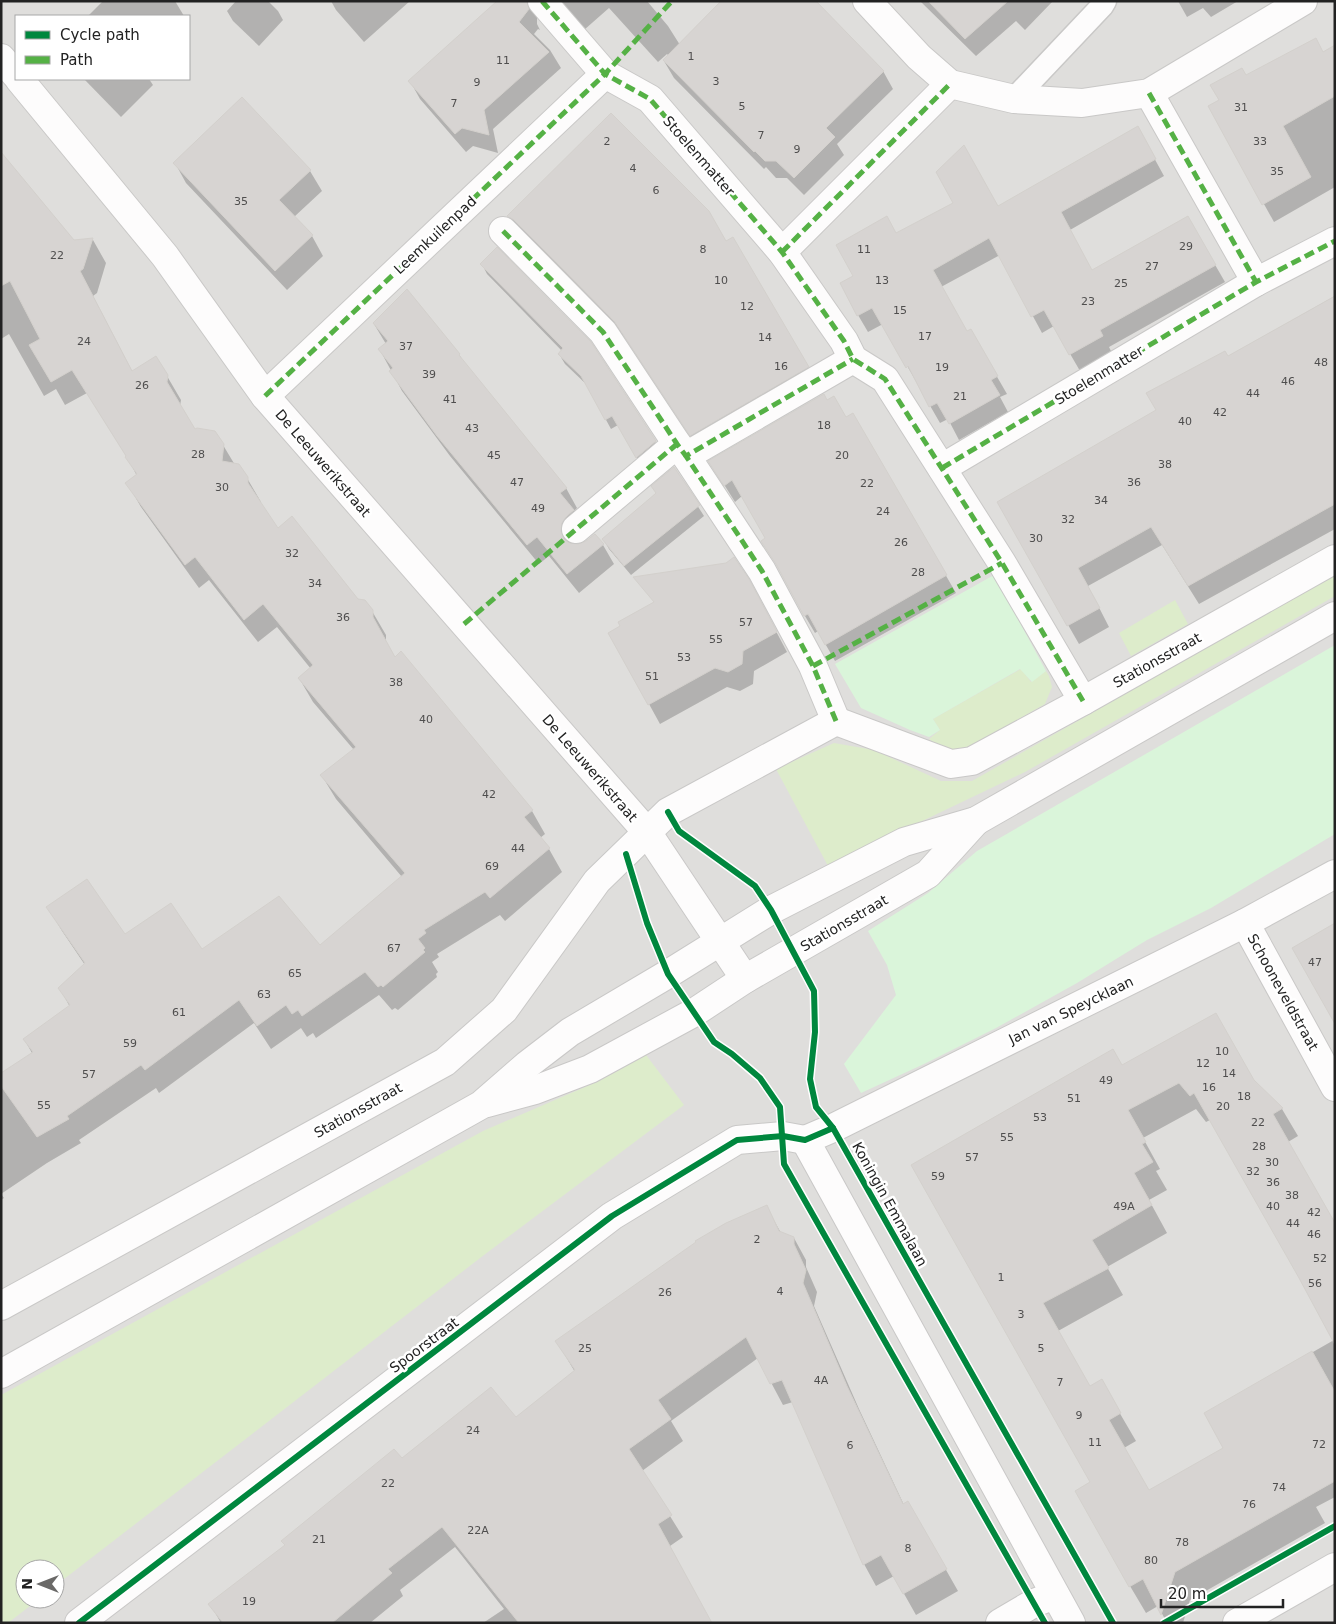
<svg xmlns="http://www.w3.org/2000/svg" width="1336" height="1624" viewBox="0 0 1336 1624" font-family="'DejaVu Sans',sans-serif">
<style>
.residential{fill:#dfdedc;fill-rule:evenodd}
.grass{fill:#ddeccb}
.park{fill:#daf5da}
.shadow{fill:#0003;fill-rule:evenodd}
.building{fill:#d7d4d2;stroke:#d3d0cc}
.lines{fill:none;stroke-linecap:round;stroke-linejoin:round}
.service-casing{stroke:#c9c8c7;stroke-width:25}
.minor-casing{stroke:#c9c8c7;stroke-width:30}
.tertiary-casing{stroke:#c9c8c7;stroke-width:30}
.service{stroke:#fdfcfc;stroke-width:22}
.minor{stroke:#fdfcfc;stroke-width:28}
.tertiary{stroke:#fdfcfc;stroke-width:28}
.quiet{stroke:#55b145;stroke-width:5;stroke-dasharray:10 5;stroke-linecap:butt}
.cycleway-casing{stroke:#fff;stroke-width:9}
.cycleway{stroke:#00873e;stroke-width:6}
.labels{text-anchor:middle;stroke-width:5;stroke-linejoin:round;paint-order:stroke}
.number-label{font-size:11px;fill:#4f4e4e}
.street-label{font-size:14px;fill:#222;stroke:#fff}
</style>
<rect width="100%" height="100%" fill="#f0eeeb"/>
<path class="residential" d="M1 1H1335V1623H1ZM16 16H189V79H16ZM25 1569H55V1599H25Z"/>
<g class="grass">
<path d="M1335 575V596L1025 772 828 866 776 769 834 743 874 750 941 781H972Z"/>
<path d="M1175 600 1188 624 1131 656 1119 633Z"/>
<path d="M1021 669 1031 682 1046 671 1049 676 1052 687 1045 704 966 749C953 751 940 748 929 739L940 730 933 719Z"/>
<path d="M646 1055 684 1105 484 1255 55 1586V1569H25V1599H39L8 1623H3L1 1620V1395L483 1131 599 1081Z"/>
</g>
<g class="park">
<path d="M994 575 1046 671 1032 682 1020 669 933 719 940 730 929 737 910 730 861 708 835 664Z"/>
<path d="M1335 645V834L1211 908 1147 940 1077 983 996 1028 924 1064 861 1093 844 1064 896 995 887 965 868 931 928 893 977 851Z"/>
</g>
<g class="shadow">
<path d="M103 1H175L184 16H88Z"/>
<path d="M236 1H268L278 11 283 20 259 46 233 21 227 11Z"/>
<path d="M331 1H410L364 42 336 10Z"/>
<path d="M500 1H647L668 26 680 45 883 71 893 89 837 144 844 155 804 195 787 178H776L766 167 764 169 674 78 664 61 669 56 667 54 658 62 609 8 584 30 537 15V24L540 30 538 29 534 34 550 50 561 68 493 129 498 153 473 146 466 152 420 99 410 81Z"/>
<path d="M920 1H1053L1025 30 1016 21 976 56Z"/>
<path d="M1178 1H1238L1211 17 1203 8 1187 17Z"/>
<path d="M1335 47V187L1274 222 1210 107 1220 101 1246 77 1324 53Z"/>
<path d="M84 79H149L153 85 121 117Z"/>
<path d="M242 99 310 171 322 191 294 217 312 236 323 256 287 290 186 183 175 163Z"/>
<path d="M1147 145 1164 176 1070 230 1092 271 1188 218 1225 282 1109 347 1112 353 1080 371 1054 326 1042 333 1000 255 941 287 967 333 970 330 1007 394 1000 397 1008 412 959 440 948 419 940 423 883 324 868 332 858 315 855 276 896 234 998 208Z"/>
<path d="M1 154 74 241 93 240 106 263 97 293 93 296 133 373 167 376 181 400 180 406 194 431 223 445 235 465 247 478 261 502V505L277 530 372 611 386 635V642L395 658 532 811 545 834 540 838 549 849 562 872 505 921 500 915 437 954 439 957 432 962 438 972 436 974 437 977 398 1010 395 1008 392 1010 379 995 316 1038 313 1033 307 1037 301 1028 271 1049 254 1023 159 1093 156 1088 79 1140 81 1143 47 1163 1 1194 4 1198 1 1200V1075L32 1053 24 1039 70 1007 60 989 85 965 62 931 48 908 125 936 202 950 320 947 402 877 336 799 322 776 354 750 313 702 299 678 311 669 277 627 258 642 209 580 199 588 141 507 127 483 137 476 127 457 87 393 65 405 56 389 44 396 9 334 1 339Z"/>
<path d="M509 216 726 242 732 239 817 383 701 451 625 338 525 237 518 233Z"/>
<path d="M482 264 590 343 661 451 642 467 618 425 611 429 587 385 565 364 559 354 562 351 487 274Z"/>
<path d="M1335 296V529L1199 604 1162 545 1088 586 1109 627 1079 644 998 503 1158 411 1227 357Z"/>
<path d="M374 324 459 354 464 363 566 488 577 508 574 511 585 530 577 537 572 545H603L614 564 579 593 549 556 539 564 450 456 402 391 380 350 386 344Z"/>
<path d="M827 402 846 418 853 415 956 593 835 661 818 631 815 633 805 616 783 575 766 539 742 496 735 502 720 478Z"/>
<path d="M674 469 704 516 631 575 609 549 604 540 656 495Z"/>
<path d="M760 601 787 652 754 671 753 684 740 691 727 687 660 724 649 704Z"/>
<path d="M1122 1067 1254 1082 1282 1109 1298 1136 1288 1142 1335 1225V1497L1316 1507 1325 1523 1190 1600 1183 1623H1167L1158 1606 1146 1613 1130 1586 1092 1483 913 1165ZM1196 1109 1206 1122 1210 1120 1300 1277 1334 1340 1206 1413 1225 1448 1149 1492 1124 1448 1136 1441 1101 1381 1090 1388 1058 1331 1123 1295 1107 1267 1167 1233 1149 1200 1167 1190 1156 1171 1160 1169 1143 1138Z"/>
<path d="M766 1206 781 1233 794 1238 806 1260V1267L817 1292 814 1306 859 1409 904 1505 908 1503 958 1591 916 1615 894 1576 876 1586 864 1564 793 1402 783 1405 758 1358 671 1421 683 1441 642 1471 683 1537 670 1546 711 1623H483L504 1609 455 1547 400 1590 403 1596 370 1623H221L210 1604 402 1460 516 1419 575 1372 557 1342Z"/>
</g>
<g class="building">
<path d="M497 1H527L529 9 519 22 549 52 484 110 489 135 462 128 455 134 408 81Z"/>
<path d="M721 1H816L884 71 826 128 835 137 794 178 776 161H765L755 151 754 152 663 60Z"/>
<path d="M928 1H1008L965 39Z"/>
<path d="M1316 38 1323 52 1335 45V96L1283 126 1311 177 1262 205 1208 106 1219 100 1210 85 1242 68 1246 75Z"/>
<path d="M242 97 311 170 279 200 313 235 275 271 173 163Z"/>
<path d="M611 113 709 211 726 241 733 237 809 367 690 436 614 321 514 220 507 216Z"/>
<path d="M1138 126 1156 159 1061 212 1092 270 1188 216 1216 265 1100 330 1103 336 1069 355 1044 310 1031 317 989 238 933 270 967 331 971 329 998 376 991 380 1000 395 949 424 937 403 929 407 908 366 906 368 872 308 857 316 840 283 853 276 836 245 887 216 896 233 953 203 936 172 964 145 998 206Z"/>
<path d="M1 152 74 240 93 238 83 269 80 271 132 371 156 356 168 375 167 382 195 429 197 428 215 431 224 444 222 461 239 464 248 477V483L278 528 292 516 358 599 365 600 373 610V617L395 657 401 651 533 810 524 817 550 848 490 898 485 892 424 930 426 933 418 939 425 948 423 950 425 952 383 987 381 985 378 987 365 972 302 1016 298 1010 292 1014 286 1005 257 1026 239 1000 145 1070 141 1065 67 1116 69 1119 37 1137 1 1086V1073L33 1052 23 1039 70 1005 58 988 85 963 46 907 87 879 125 934 171 903 202 949 279 896 320 945 405 873 320 775 356 747 298 678 313 665 263 604 244 620 195 557 185 565 125 483 137 474 125 457 126 456 72 370 51 382 29 345 40 339 10 281 1 286Z"/>
<path d="M497 247 591 342 656 441 636 458 612 416 605 420 581 376 558 354 563 348 480 264Z"/>
<path d="M407 289 460 354 459 355 567 488 560 493 574 510 566 517 562 523 561 531 564 539 570 543 578 544 586 541 595 534 604 544 567 574 537 537 527 545 437 436 389 371 393 368 378 349 388 341 373 323Z"/>
<path d="M1335 296V504L1188 586 1151 527 1078 568 1100 608 1067 626 997 502 1156 410 1146 393 1225 351 1228 356Z"/>
<path d="M824 394 827 400 834 396 846 417 853 413 947 575 825 645 808 614 804 616 776 564 761 541 765 538 732 480 724 486 708 461Z"/>
<path d="M674 467 700 505 624 566 602 539 655 494 656 493 651 486Z"/>
<path d="M734 557 749 579 777 632 743 651 742 664 728 672 715 668 648 705 608 633 620 626 618 622 654 602 633 577 726 563Z"/>
<path d="M1335 923V1024L1292 948Z"/>
<path d="M1216 1013 1254 1080 1283 1108 1273 1114 1335 1223V1345L1299 1278 1194 1093 1190 1096 1179 1083 1128 1110 1146 1142 1142 1144 1153 1162 1134 1173 1152 1205 1092 1240 1109 1268 1043 1303 1090 1386 1102 1379 1121 1413 1109 1420 1149 1490 1223 1448 1204 1413 1312 1351 1335 1392V1481L1175 1572 1161 1615 1143 1579 1129 1587 1075 1491 1090 1482 911 1165 1113 1049 1122 1065Z"/>
<path d="M767 1205 779 1231 794 1237V1244L806 1270 803 1283 847 1386 903 1504 908 1501 947 1569 903 1594 881 1555 863 1565 782 1380 770 1384 746 1337 658 1400 671 1419 629 1449 672 1515 658 1524 712 1623H519L442 1527 388 1569 392 1573 332 1623H223L208 1604 285 1545 281 1541 394 1449 402 1458 491 1387 516 1417 575 1370 555 1341 696 1242 695 1241 726 1223Z"/>
</g>
<g class="lines">
<defs>
<path id="service" d="M1014 99 1102 6 1105 1"/>
<g id="minor">
<path d="M542 1 605 74 650 99 782 252 844 341 853 359 885 379 1002 563 1083 701"/>
<path d="M867 1 919 57 950 84 1014 99 1082 103 1149 93 1303 1"/>
<path d="M1 58 16 75"/>
<path d="M19 79 165 256 265 396 647 832 745 979"/>
<path d="M1149 93 1256 282"/>
<path d="M503 231 603 332 677 444 686 456"/>
<path d="M782 252 950 84"/>
<path d="M265 396 605 74"/>
<path d="M942 468 1256 282 1335 241"/>
<path d="M576 529 677 444"/>
<path d="M836 721 951 764 972 761 1083 701 1335 559"/>
<path d="M836 721 813 666 762 571 686 456 853 359"/>
<path d="M1245 923 1335 1087"/>
<path d="M805 1140 833 1128 1245 923 1335 874"/>
<path d="M805 1140 1071 1623"/>
<path d="M1 1306 445 1062 504 1010 597 881 668 812 836 721"/>
<path d="M79 1623 612 1216 737 1140 783 1136 805 1140"/>
<path d="M1000 1623 1034 1603 1055 1595"/>
<path d="M1237 1623 1335 1567"/>
</g>
<g id="tertiary">
<path d="M487 1103 535 1090 590 1069 695 1012 745 979 928 874 976 821"/>
<path d="M1 1374 481 1105 527 1065 570 1032 668 974 771 910 904 842 976 821 1335 616"/>
</g>
</defs>
<use href="#service" class="service-casing"/>
<use href="#minor" class="minor-casing"/>
<use href="#tertiary" class="tertiary-casing"/>
<use href="#service" class="service"/>
<use href="#minor" class="minor"/>
<use href="#tertiary" class="tertiary"/>
<g class="quiet">
<path d="M542 1 605 74 650 99 782 252 844 341 853 359 885 379 1002 563 1083 701"/>
<path d="M1149 93 1256 282"/>
<path d="M503 231 603 332 677 444 686 456"/>
<path d="M782 252 950 84"/>
<path d="M265 396 605 74 672 1"/>
<path d="M942 468 1256 282 1335 241"/>
<path d="M464 624 677 444"/>
<path d="M813 666 1002 563"/>
<path d="M836 721 813 666 762 571 686 456 853 359"/>
</g>
<defs>
<g id="cycleway">
<path d="M668 812 679 831 755 886 771 910 814 991 815 1032 810 1079 816 1107 833 1128 1113 1623"/>
<path d="M626 854 647 923 668 974 714 1042 732 1054 760 1078 780 1107 784 1164 1045 1623"/>
<path d="M79 1623 612 1216 737 1140 783 1136 805 1140 833 1128"/>
<path d="M1164 1623 1335 1526"/>
</g>
</defs>
<use href="#cycleway" class="cycleway-casing"/>
<use href="#cycleway" class="cycleway"/>
</g>
<g class="labels">
<g class="number-label">
<text x="691" y="60">1</text>
<text x="503" y="64">11</text>
<text x="716" y="85">3</text>
<text x="477" y="86">9</text>
<text x="454" y="107">7</text>
<text x="742" y="110">5</text>
<text x="1241" y="111">31</text>
<text x="761" y="139">7</text>
<text x="607" y="145">2</text>
<text x="1260" y="145">33</text>
<text x="797" y="153">9</text>
<text x="633" y="172">4</text>
<text x="1277" y="175">35</text>
<text x="656" y="194">6</text>
<text x="241" y="205">35</text>
<text x="1186" y="250">29</text>
<text x="703" y="253">8</text>
<text x="864" y="253">11</text>
<text x="57" y="259">22</text>
<text x="1152" y="270">27</text>
<text x="721" y="284">10</text>
<text x="882" y="284">13</text>
<text x="1121" y="287">25</text>
<text x="1088" y="305">23</text>
<text x="747" y="310">12</text>
<text x="900" y="314">15</text>
<text x="925" y="340">17</text>
<text x="765" y="341">14</text>
<text x="84" y="345">24</text>
<text x="406" y="350">37</text>
<text x="1321" y="366">48</text>
<text x="781" y="370">16</text>
<text x="942" y="371">19</text>
<text x="429" y="378">39</text>
<text x="1288" y="385">46</text>
<text x="142" y="389">26</text>
<text x="1253" y="397">44</text>
<text x="960" y="400">21</text>
<text x="450" y="403">41</text>
<text x="1220" y="416">42</text>
<text x="1185" y="425">40</text>
<text x="824" y="429">18</text>
<text x="472" y="432">43</text>
<text x="198" y="458">28</text>
<text x="494" y="459">45</text>
<text x="842" y="459">20</text>
<text x="1165" y="468">38</text>
<text x="517" y="486">47</text>
<text x="1134" y="486">36</text>
<text x="867" y="487">22</text>
<text x="222" y="491">30</text>
<text x="1101" y="504">34</text>
<text x="538" y="512">49</text>
<text x="883" y="515">24</text>
<text x="1068" y="523">32</text>
<text x="1036" y="542">30</text>
<text x="901" y="546">26</text>
<text x="292" y="557">32</text>
<text x="918" y="576">28</text>
<text x="315" y="587">34</text>
<text x="343" y="621">36</text>
<text x="746" y="626">57</text>
<text x="716" y="643">55</text>
<text x="684" y="661">53</text>
<text x="652" y="680">51</text>
<text x="396" y="686">38</text>
<text x="426" y="723">40</text>
<text x="489" y="798">42</text>
<text x="518" y="852">44</text>
<text x="492" y="870">69</text>
<text x="394" y="952">67</text>
<text x="1315" y="966">47</text>
<text x="295" y="977">65</text>
<text x="264" y="998">63</text>
<text x="179" y="1016">61</text>
<text x="130" y="1047">59</text>
<text x="1222" y="1055">10</text>
<text x="1203" y="1067">12</text>
<text x="1229" y="1077">14</text>
<text x="89" y="1078">57</text>
<text x="1106" y="1084">49</text>
<text x="1209" y="1091">16</text>
<text x="1244" y="1100">18</text>
<text x="1074" y="1102">51</text>
<text x="44" y="1109">55</text>
<text x="1223" y="1110">20</text>
<text x="1040" y="1121">53</text>
<text x="1258" y="1126">22</text>
<text x="1007" y="1141">55</text>
<text x="1259" y="1150">28</text>
<text x="972" y="1161">57</text>
<text x="1272" y="1166">30</text>
<text x="1253" y="1175">32</text>
<text x="938" y="1180">59</text>
<text x="1273" y="1186">36</text>
<text x="1292" y="1199">38</text>
<text x="1124" y="1210">49A</text>
<text x="1273" y="1210">40</text>
<text x="1314" y="1216">42</text>
<text x="1293" y="1227">44</text>
<text x="1314" y="1238">46</text>
<text x="757" y="1243">2</text>
<text x="1320" y="1262">52</text>
<text x="1001" y="1281">1</text>
<text x="1315" y="1287">56</text>
<text x="780" y="1295">4</text>
<text x="665" y="1296">26</text>
<text x="1021" y="1318">3</text>
<text x="585" y="1352">25</text>
<text x="1041" y="1352">5</text>
<text x="821" y="1384">4A</text>
<text x="1060" y="1386">7</text>
<text x="1079" y="1419">9</text>
<text x="473" y="1434">24</text>
<text x="1095" y="1446">11</text>
<text x="1319" y="1448">72</text>
<text x="850" y="1449">6</text>
<text x="388" y="1487">22</text>
<text x="1279" y="1491">74</text>
<text x="1249" y="1508">76</text>
<text x="478" y="1534">22A</text>
<text x="319" y="1543">21</text>
<text x="1182" y="1546">78</text>
<text x="908" y="1552">8</text>
<text x="1151" y="1564">80</text>
<text x="249" y="1605">19</text>
</g>
<g class="street-label">
<text transform="translate(699 156) rotate(49)" y="5">Stoelenmatter</text>
<text transform="translate(435 235) rotate(-43)" y="5">Leemkuilenpad</text>
<text transform="translate(1099 375) rotate(-31)" y="5">Stoelenmatter</text>
<text transform="translate(323 463) rotate(49)" y="5">De Leeuwerikstraat</text>
<text transform="translate(1157 660) rotate(-29)" y="5">Stationsstraat</text>
<text transform="translate(590 768) rotate(49)" y="5">De Leeuwerikstraat</text>
<text transform="translate(844 923) rotate(-30)" y="5">Stationsstraat</text>
<text transform="translate(1283 992) rotate(61)" y="5">Schooneveldstraat</text>
<text transform="translate(1071 1010) rotate(-26)" y="5">Jan van Speycklaan</text>
<text transform="translate(358 1110) rotate(-29)" y="5">Stationsstraat</text>
<text transform="translate(890 1204) rotate(61)" y="5">Koningin Emmalaan</text>
<text transform="translate(424 1345) rotate(-37)" y="5">Spoorstraat</text>
</g>
</g>
<rect width="1336" height="1624" fill="none" stroke="#222222" stroke-width="5"/>
<rect x="15" y="15" width="175" height="65" fill="#ffffff" stroke="#a7a7a7"/>
<rect x="25" y="31" width="25" height="8" fill="#00873e" stroke="#a7a7a7"/>
<text x="60" y="40" font-size="15" fill="#222222">Cycle path</text>
<rect x="25" y="56" width="25" height="8" fill="#55b145" stroke="#a7a7a7"/>
<text x="60" y="65" font-size="15" fill="#222222">Path</text>
<g transform="translate(40 1584) rotate(270)"><circle r="24" fill="#ffffff" stroke="#a7a7a7"/>
<path d="M0-4L9 19L0 12L-9 19Z" fill="#6a6968"/>
<text y="-8" font-size="14" font-weight="bold" text-anchor="middle" fill="#222222">N</text>
</g>
<path d="M1161 1599v8h122v-8" fill="none" stroke="#222222" stroke-width="2.5"/>
<text x="1168" y="1599" font-size="15" fill="#222222" stroke="#ffffff" stroke-width="4" paint-order="stroke">20 m</text>
</svg>
